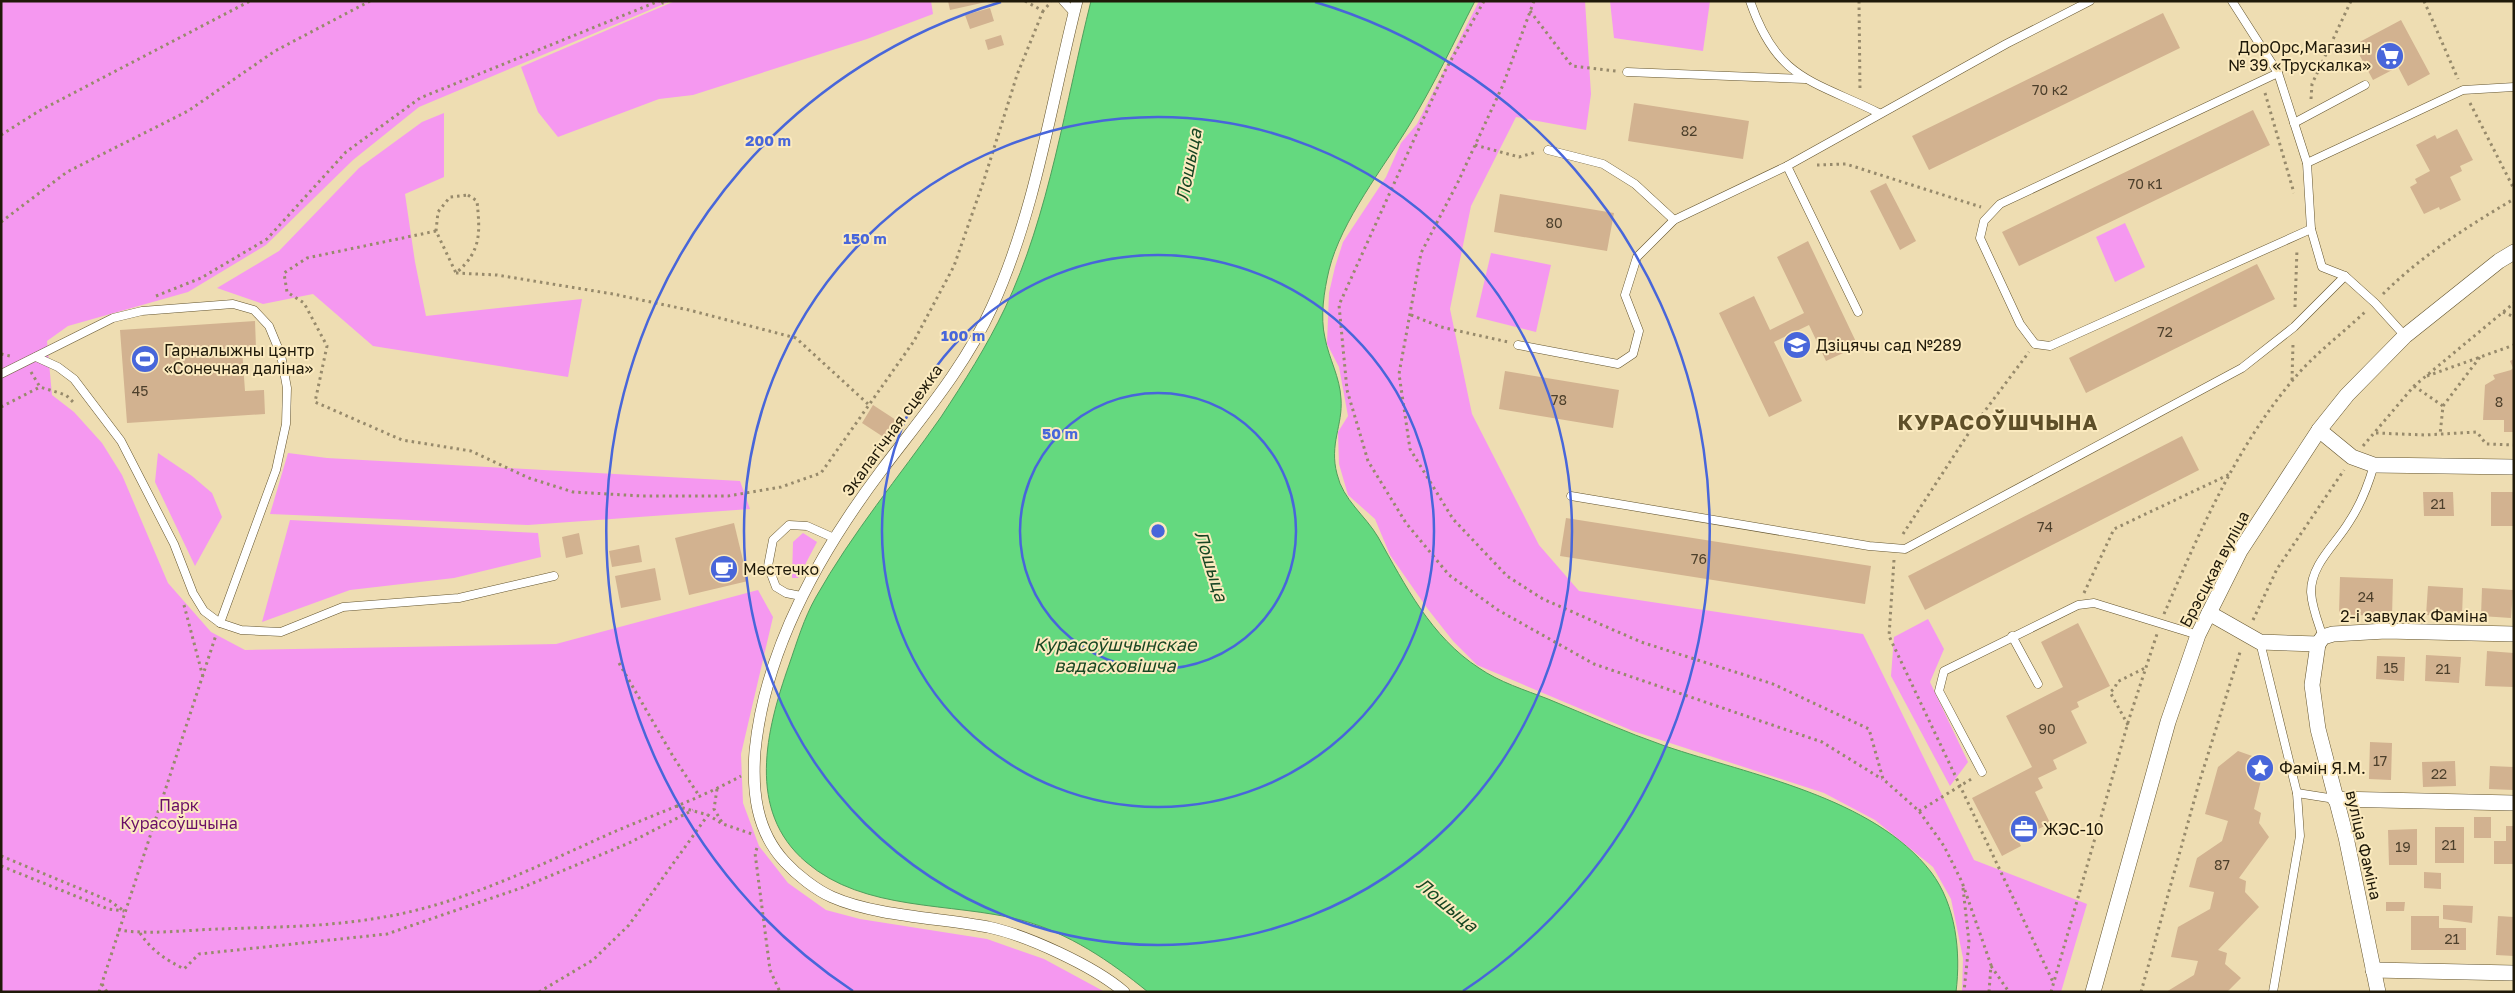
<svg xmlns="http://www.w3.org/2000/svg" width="2515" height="993" viewBox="0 0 2515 993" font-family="'Golos Text',sans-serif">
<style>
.green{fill:#f598f0}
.water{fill:#64d97f;stroke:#4f9f5c}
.building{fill:#d2b290}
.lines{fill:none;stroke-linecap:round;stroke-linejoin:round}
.service-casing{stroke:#63542e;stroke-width:9}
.pedestrian-casing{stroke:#63542e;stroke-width:12}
.minor-casing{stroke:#63542e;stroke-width:16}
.path{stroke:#978a6b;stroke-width:3;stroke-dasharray:2.5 4;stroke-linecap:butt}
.service{stroke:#fff;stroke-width:8}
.pedestrian{stroke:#fff;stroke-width:11}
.minor{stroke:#fff;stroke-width:15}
.ring{fill:none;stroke:#4866da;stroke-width:2.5}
.labels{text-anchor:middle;stroke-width:4;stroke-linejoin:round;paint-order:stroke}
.number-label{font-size:14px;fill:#4c3f2b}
.poi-label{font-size:16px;fill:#1f1909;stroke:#fbeabf;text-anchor:start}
.street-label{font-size:16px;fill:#1f1909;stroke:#fbeabf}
.park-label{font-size:16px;fill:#690f67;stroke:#fbeabf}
.water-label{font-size:18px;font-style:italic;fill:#184623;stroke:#fbeabf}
.district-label{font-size:21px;font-weight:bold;letter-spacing:1px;fill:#5e4f29;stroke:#fbeabf}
.centre{fill:#4866da;stroke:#fbeabf;stroke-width:2.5}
.ring-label{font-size:15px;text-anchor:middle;font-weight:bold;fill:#4866da;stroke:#fbeabf;stroke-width:4;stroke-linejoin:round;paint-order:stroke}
</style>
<rect width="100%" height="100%" fill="#eeddb2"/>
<g class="green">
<path d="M1 1H671L419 107 353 160 266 245 188 292 68 326 47 341 52 395 74 412 102 443 122 475 168 583 211 632 245 650 556 644 758 590 773 617 741 754 743 803 759 846 788 883 826 910 860 919 987 939 1044 959 1105 992H1Z"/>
<path d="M675 1H931L933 14 867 39 693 95 659 99 558 137 538 112 521 67Z"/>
<path d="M1479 1H1585L1591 94 1586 130 1516 117 1471 206 1450 309 1472 414 1539 545 1579 591 1863 634 1974 860 2087 904 2061 992H1962L1963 958 1951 899 1933 867 1875 820 1824 793 1633 731 1477 665 1453 641 1427 608 1390 555 1375 519 1348 495 1339 464 1338 432 1348 416 1339 367 1327 344 1329 293 1335 267 1343 242 1386 177 1401 143 1417 124Z"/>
<path d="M1610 1H1710L1703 51 1614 38Z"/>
<path d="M444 113V177L405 194 415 262 426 316 582 299 568 377 373 346 313 294 263 304 217 288 279 251 359 168 422 122Z"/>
<path d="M2125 223 2145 267 2115 282 2096 237Z"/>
<path d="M1491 253 1551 265 1536 332 1476 317Z"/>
<path d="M158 453 192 476 212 493 222 517 195 566 155 482Z"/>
<path d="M288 453 327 458 740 481 750 509 528 525 270 514Z"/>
<path d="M290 520 538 533 541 557 454 578 350 590 262 622Z"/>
<path d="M803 533 817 542 798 578H792L793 542Z"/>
<path d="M1928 619 1944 649 1930 682 1968 762 1950 786 1891 676 1894 637Z"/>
</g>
<path class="water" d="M1091 1H1475C1454 42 1434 85 1410 124 1384 167 1341 221 1329 270 1324 291 1320 317 1325 338 1329 359 1340 377 1341 399 1343 425 1329 444 1337 474 1343 500 1365 515 1378 537 1405 585 1431 637 1479 668 1499 682 1525 690 1548 699 1587 715 1625 732 1665 746 1750 775 1873 797 1931 872 1956 905 1961 952 1956 992H1148C1110 961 1069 933 1021 920 951 902 864 912 806 862 746 811 766 730 789 665 797 642 804 618 816 597 852 533 899 477 941 417 964 382 987 346 1005 308 1049 216 1066 100 1091 1Z"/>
<g class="building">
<path d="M948 1H986V2L950 10Z"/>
<path d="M990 8 994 21 970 29 965 15Z"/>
<path d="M2163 13 2180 48 1929 170 1912 136Z"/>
<path d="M2401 20 2430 74 2408 86 2398 67 2373 80 2354 45Z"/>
<path d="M1001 35 1004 45 988 50 985 40Z"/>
<path d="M1634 103 1749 121 1743 159 1628 141Z"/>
<path d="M2253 110 2270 145 2019 266 2002 232Z"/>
<path d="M2457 129 2473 160 2460 166 2462 171 2450 177 2461 200 2440 210 2439 207 2424 214 2410 187 2417 183 2415 179 2430 171 2416 145 2435 135 2437 139Z"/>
<path d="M1886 183 1916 241 1900 250 1870 191Z"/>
<path d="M1500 194 1614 213 1607 251 1494 232Z"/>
<path d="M1808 241 1858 346 1826 361 1809 325 1774 342 1802 401 1769 417 1719 313 1754 296 1770 330 1804 313 1777 257Z"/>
<path d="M2257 264 2275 299 2086 393 2069 358Z"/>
<path d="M255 321 256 348 242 349 245 391 264 390 265 414 127 423 120 330Z"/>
<path d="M2514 359V432H2504V420H2483L2485 385 2495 379 2493 375 2511 370 2513 368 2510 361Z"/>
<path d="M1505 371 1619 390 1613 428 1499 409Z"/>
<path d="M873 405 896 420 885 438 862 423Z"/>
<path d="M2182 436 2199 470 1925 610 1908 576Z"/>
<path d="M2423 492H2453L2454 516H2424Z"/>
<rect x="2491" y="492" width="23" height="34"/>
<path d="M1566 518 1871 566 1865 604 1560 556Z"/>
<path d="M734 523 748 581 689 595 675 538Z"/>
<path d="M579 533 583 554 566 558 562 537Z"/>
<path d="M639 545 642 562 612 567 609 551Z"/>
<path d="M655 568 661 600 621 608 615 576Z"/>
<path d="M2340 577 2393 579 2392 617 2339 614Z"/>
<path d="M2428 586 2463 588 2462 617 2426 615Z"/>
<path d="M2482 588 2513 590 2511 618 2481 616Z"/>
<path d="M2078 623 2110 686 2077 702 2079 707 2071 711 2087 743 2053 760 2057 769 2038 778 2043 788 2035 792 2050 823 2018 840 2021 846 2002 856 1972 798 2032 767 2006 716 2063 687 2041 642Z"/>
<path d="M2487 651 2514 653V687L2485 686Z"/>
<path d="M2426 655 2461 657 2459 683 2425 681Z"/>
<path d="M2377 656 2405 657 2404 681 2376 679Z"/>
<path d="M2370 742 2392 743 2391 780 2369 779Z"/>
<path d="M2238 751 2255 757 2263 772 2254 809 2261 813 2259 823 2269 837 2239 878 2246 881 2245 892 2259 907 2218 950 2227 953 2225 964 2241 978 2227 992H2166L2194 975 2198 961 2171 957 2178 927 2210 909 2214 892 2189 887 2197 858 2222 841 2228 821 2205 814 2218 767Z"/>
<path d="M2455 761 2456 786 2423 787 2422 762Z"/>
<path d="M2490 766 2514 767V790L2489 789Z"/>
<rect x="2474" y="817" width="17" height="21"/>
<path d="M2506 826H2514V864H2494V841H2506Z"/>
<rect x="2435" y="827" width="29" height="36"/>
<path d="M2417 829V865H2389L2388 830Z"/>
<path d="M2424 872 2441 873V889L2424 888Z"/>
<path d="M2386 902H2405L2404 911H2386Z"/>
<path d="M2443 905 2473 906 2472 923 2443 919Z"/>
<path d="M2411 916H2439V928H2466V950H2411Z"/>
<path d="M2498 916 2514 917V956L2496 955Z"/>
</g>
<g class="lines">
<defs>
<g id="service">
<path d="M1063 1 1074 13"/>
<path d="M1750 1C1777 80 1812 80 1879 113"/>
<path d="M2232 1 2278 73 2307 163 2311 229 2322 267 2345 276 2375 303 2405 336"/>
<path d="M1627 72 1805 79"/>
<path d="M2278 73 2000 204 1984 221 1980 238 2020 324 2035 344 2050 346 2311 229"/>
<path d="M2294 123 2365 85"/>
<path d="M1548 150 1603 164 1635 184 1674 220"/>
<path d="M2307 163 2463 90 2514 87"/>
<path d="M1787 166 1858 312"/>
<path d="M1518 345 1618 364 1633 354 1639 331 1625 295 1637 257 1674 220 1787 166 2006 44 2090 1"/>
<path d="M36 357 58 367 74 379 121 441 174 544 193 593 204 611 220 623 241 630 281 632 343 607 459 598 554 576"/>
<path d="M1 374 113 318 142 311 233 304 254 310 269 326 281 355 287 388 286 424 276 470 220 623"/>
<path d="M1571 496 1869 546 1905 549 2242 368 2294 327 2345 276"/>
<path d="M801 596 786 593 776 587 768 566 773 540 789 525 807 526 834 538"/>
<path d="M2012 636 2038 684"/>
<path d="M2323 637C2318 622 2312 608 2311 592 2311 564 2336 544 2349 522 2361 504 2368 486 2374 465"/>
<path d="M2260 642 2297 793 2300 836 2273 992"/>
<path d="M1982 772 1939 691 1944 671 2078 605 2094 603 2198 635"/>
<path d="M2297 793 2335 799"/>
</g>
<path id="pedestrian" d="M1077 1C1051 103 1036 210 992 307 965 367 921 418 881 471 820 552 765 648 755 751 752 791 756 831 785 862 797 875 816 890 832 897 875 916 940 918 988 927 1026 935 1094 966 1124 992"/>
<g id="minor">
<path d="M2319 430 2352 457 2374 465 2514 467"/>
<path d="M2209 613 2260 642 2318 644 2312 685 2318 729 2346 837 2378 992"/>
<path d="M2318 644 2323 637 2333 634 2386 631 2514 634"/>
<path d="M2335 799 2514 803"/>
<path d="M2373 970 2514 973"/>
<path d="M2093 992 2168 722 2198 635 2240 551 2319 430 2347 395 2405 336 2499 261 2514 252"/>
</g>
</defs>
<use href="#service" class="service-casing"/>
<use href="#pedestrian" class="pedestrian-casing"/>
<use href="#minor" class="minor-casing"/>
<g class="path">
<path d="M662 1 663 3 667 1"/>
<path d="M1025 1 1043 11 1051 2"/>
<path d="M1484 1 1445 71 1339 305 1347 390 1368 461 1406 523 1449 575 1498 610 1594 664 1822 742 1882 779"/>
<path d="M1534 1 1503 85 1458 182 1421 253 1399 374 1410 449 1453 519 1507 576 1543 599 1641 642 1773 684 1869 729 1883 779 1919 811 1944 846 1962 882 1991 965 1989 992"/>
<path d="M1859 1 1860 91"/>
<path d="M2424 1 2458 79"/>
<path d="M1530 11 1572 66 1616 71"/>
<path d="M2265 93 2294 193"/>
<path d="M2311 99 2312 84 2351 1"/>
<path d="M2470 103 2514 189"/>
<path d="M1 135 39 111 250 1"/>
<path d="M1475 145 1519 157 1537 152"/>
<path d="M1817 165 1846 164 1981 207"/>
<path d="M468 195 477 201C480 232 482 251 456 273L436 231 438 212 450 197Z"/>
<path d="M1 222 67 172 188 111 275 51 370 1"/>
<path d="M436 231 307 258 284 273 287 292 304 303 327 346 315 402 402 440 471 451 529 478 573 492 643 496H728L781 487 821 473 914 341 954 266 984 180 1017 75 1043 11"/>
<path d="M456 273 497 275 613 294 689 310 796 338 868 404"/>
<path d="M2383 294C2421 256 2468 226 2514 199"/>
<path d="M156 296 201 278 267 239 346 152 420 98 659 1"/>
<path d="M2295 307 2297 249"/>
<path d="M2503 312 2514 317"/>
<path d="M1411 315 1441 327 1508 342"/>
<path d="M1 354 10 356"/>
<path d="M31 372 40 387 66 395 73 402"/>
<path d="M2427 376 2514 345"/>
<path d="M2292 380 2293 344"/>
<path d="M2414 386 2443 406 2440 435"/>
<path d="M2443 406 2480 357"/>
<path d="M1 407 40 387"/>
<path d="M2376 433 2425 435 2477 432 2486 444 2514 445"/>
<path d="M2363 446 2414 386 2514 303"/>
<path d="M1903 534 1972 428 2029 352"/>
<path d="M1894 560 1889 636 2053 982"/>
<path d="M2084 593 2114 529 2230 474"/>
<path d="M184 605 203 677"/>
<path d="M2164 614C2199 533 2235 449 2292 381 2313 355 2342 334 2366 311"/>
<path d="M2253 620 2277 569 2344 470"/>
<path d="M619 663 674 758 700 797"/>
<path d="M2128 725 2110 692 2115 688 2117 682 2145 668"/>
<path d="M717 789 714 809 723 824 752 834"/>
<path d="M676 806 708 815 721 823"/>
<path d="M1919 811 1973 778"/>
<path d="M757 848 755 853 770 970 780 992"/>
<path d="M1 856 110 901 124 911"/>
<path d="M1 866 108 909 124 911"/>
<path d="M1963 888 1969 942 1964 992"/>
<path d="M118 930C152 935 185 930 219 929 272 927 326 927 378 918 462 905 539 865 616 831 658 813 701 798 741 776"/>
<path d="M140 933C152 951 165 959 184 969L199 954 387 934 521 888 629 843 693 810"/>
<path d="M1991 966 2009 992"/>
<path d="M102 984 107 992"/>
<path d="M99 992 216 635"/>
<path d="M539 992 593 960 629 925 708 815"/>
<path d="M2051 992 2129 719 2157 634"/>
<path d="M2141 992 2199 783 2241 649"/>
</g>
<use href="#service" class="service"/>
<use href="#pedestrian" class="pedestrian"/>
<use href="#minor" class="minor"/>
</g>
<g class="ring">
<circle cx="1158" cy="531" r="138"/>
<circle cx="1158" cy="531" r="276"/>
<circle cx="1158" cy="531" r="414"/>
<path d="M853 991A552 552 0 0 1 1001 2M1315 2A552 552 0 0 1 1463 991"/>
</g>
<defs>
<symbol id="supermarket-disc" viewBox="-11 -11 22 22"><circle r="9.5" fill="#4866da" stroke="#fbeabf"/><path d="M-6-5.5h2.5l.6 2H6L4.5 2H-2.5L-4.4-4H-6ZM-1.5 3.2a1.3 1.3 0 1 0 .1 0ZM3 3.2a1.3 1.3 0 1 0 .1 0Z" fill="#fff"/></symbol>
<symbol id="school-disc" viewBox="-11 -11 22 22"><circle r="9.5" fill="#4866da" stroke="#fbeabf"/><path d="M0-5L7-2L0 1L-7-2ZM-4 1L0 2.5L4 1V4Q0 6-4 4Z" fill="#fff"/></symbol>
<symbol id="stadium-disc" viewBox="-11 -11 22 22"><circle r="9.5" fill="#4866da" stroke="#fbeabf"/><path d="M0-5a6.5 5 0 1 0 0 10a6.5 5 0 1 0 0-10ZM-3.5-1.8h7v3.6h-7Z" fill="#fff"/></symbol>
<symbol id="cafe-disc" viewBox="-11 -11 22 22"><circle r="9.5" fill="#4866da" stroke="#fbeabf"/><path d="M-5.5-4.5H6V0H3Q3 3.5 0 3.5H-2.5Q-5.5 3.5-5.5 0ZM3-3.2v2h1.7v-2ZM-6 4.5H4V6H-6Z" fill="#fff"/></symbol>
<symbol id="sight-disc" viewBox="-11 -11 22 22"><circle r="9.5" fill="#4866da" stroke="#fbeabf"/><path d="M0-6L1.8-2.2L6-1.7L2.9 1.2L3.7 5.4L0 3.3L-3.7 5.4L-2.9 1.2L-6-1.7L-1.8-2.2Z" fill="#fff"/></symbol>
<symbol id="office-disc" viewBox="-11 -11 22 22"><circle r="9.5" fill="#4866da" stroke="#fbeabf"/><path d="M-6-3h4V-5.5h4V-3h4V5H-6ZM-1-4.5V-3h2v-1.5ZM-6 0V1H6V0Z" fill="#fff"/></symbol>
</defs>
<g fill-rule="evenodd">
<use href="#supermarket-disc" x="2374" y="40" width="32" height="32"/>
<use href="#school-disc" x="1781" y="329" width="32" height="32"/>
<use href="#stadium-disc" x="129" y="343" width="32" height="32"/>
<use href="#cafe-disc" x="708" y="553" width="32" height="32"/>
<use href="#sight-disc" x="2244" y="752" width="32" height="32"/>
<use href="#office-disc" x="2008" y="813" width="32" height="32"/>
</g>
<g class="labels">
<g class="number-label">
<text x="2050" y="95">70 к2</text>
<text x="1689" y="136">82</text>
<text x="2145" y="189">70 к1</text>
<text x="1554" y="228">80</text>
<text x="2165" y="337">72</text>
<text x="140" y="396">45</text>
<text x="1559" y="405">78</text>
<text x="2499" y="407">8</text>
<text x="2438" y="509">21</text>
<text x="2045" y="532">74</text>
<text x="1699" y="564">76</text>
<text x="2366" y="602">24</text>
<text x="2391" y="673">15</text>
<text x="2443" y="674">21</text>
<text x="2047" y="734">90</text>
<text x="2380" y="766">17</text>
<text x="2439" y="779">22</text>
<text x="2449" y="850">21</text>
<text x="2403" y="852">19</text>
<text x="2222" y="870">87</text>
<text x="2452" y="944">21</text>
</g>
<g class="poi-label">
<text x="2371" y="53" text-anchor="end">ДорОрс,Магазин<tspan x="2371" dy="18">№ 39 «Трускалка»</tspan></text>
<text x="1816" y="351">Дзіцячы сад №289</text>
<text x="164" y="356">Гарналыжны цэнтр<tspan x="164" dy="18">«Сонечная даліна»</tspan></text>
<text x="743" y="575">Местечко</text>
<text x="2279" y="774">Фамін Я.М.</text>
<text x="2043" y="835">ЖЭС-10</text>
</g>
<g class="street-label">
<text transform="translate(892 430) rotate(-54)" y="6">Экалагічная сцежка</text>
<text transform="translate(2214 569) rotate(-62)" y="6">Брэсцкая вуліца</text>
<text x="2414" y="622">2-і завулак Фаміна</text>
<text transform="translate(2364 845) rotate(77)" y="6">вуліца Фаміна</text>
</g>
<g class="park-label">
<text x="179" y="811">Парк<tspan x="179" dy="18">Курасоўшчына</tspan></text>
</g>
<g class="water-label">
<text transform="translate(1189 165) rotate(-79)" y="6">Лошыца</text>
<text transform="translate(1211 566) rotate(73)" y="6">Лошыца</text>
<text x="1115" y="651">Курасоўшчынскае<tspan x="1115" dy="21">вадасховішча</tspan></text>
<text transform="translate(1447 905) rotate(40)" y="6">Лошыца</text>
</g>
<g class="district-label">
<text x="1998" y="430">КУРАСОЎШЧЫНА</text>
</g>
</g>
<circle cx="1158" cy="531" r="8" class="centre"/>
<g class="ring-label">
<text x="768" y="146">200 m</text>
<text x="865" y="244">150 m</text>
<text x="963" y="341">100 m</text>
<text x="1060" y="439">50 m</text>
</g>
<rect width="2515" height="993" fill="none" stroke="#1f1909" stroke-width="5"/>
</svg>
